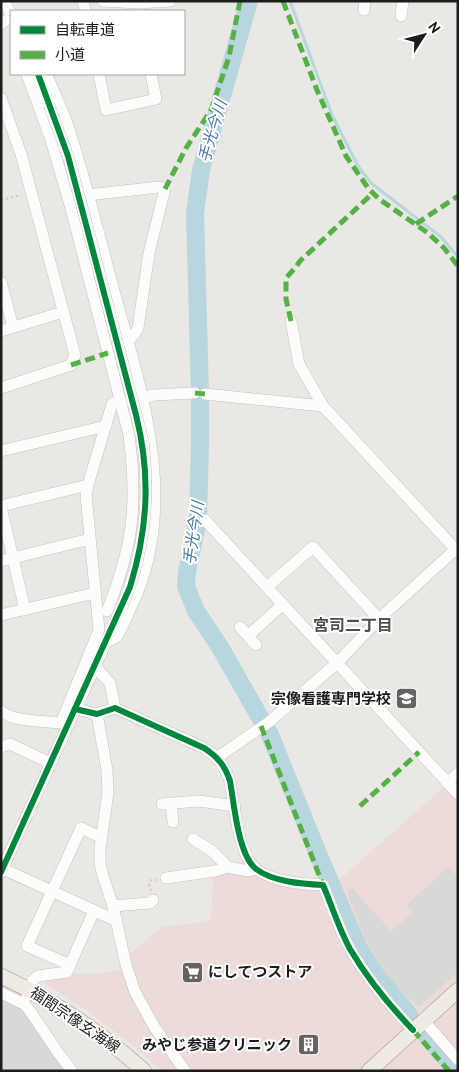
<svg xmlns="http://www.w3.org/2000/svg" width="459" height="1072" viewBox="0 0 459 1072" font-family="Overpass,'Noto Sans JP',sans-serif">
<style>
.residential{fill:#d9d8d6}
.commercial{fill:#ecdbd9}
.religious{fill:#d8d8d6}
.lines{fill:none;stroke-linecap:round;stroke-linejoin:round}
.stream{stroke:#b8d6de;stroke-width:3}
.river{stroke:#b8d6de;stroke-width:18}
.minor-casing{stroke:#c3c2c0;stroke-width:12}
.major-casing{stroke:#a09681;stroke-width:16}
.path{stroke:#d5c7c5;stroke-width:2;stroke-dasharray:2.5 2.5;stroke-linecap:butt}
.minor{stroke:#fcfcfb;stroke-width:11}
.major{stroke:#efeae3;stroke-width:15}
.minor-bridge-casing{stroke:#c3c2c0;stroke-width:12;stroke-linecap:butt}
.minor-bridge{stroke:#fcfcfb;stroke-width:11}
.quiet{stroke:#55b145;stroke-width:5;stroke-dasharray:10 5;stroke-linecap:butt}
.cycleway-casing{stroke:#fff;stroke-width:9}
.cycleway{stroke:#00873e;stroke-width:6}
.labels{text-anchor:middle;stroke-width:4;stroke-linejoin:round;paint-order:stroke}
.poi-label{font-size:15px;font-weight:bold;fill:#1c1c1c;stroke:#fff;text-anchor:end}
.street-label{font-size:15px;fill:#1c1c1c;stroke:#fff}
.water-label{font-size:16px;font-style:italic;fill:#4a7aa9;stroke:#fff}
.neighbourhood-label{font-size:16px;font-weight:bold;fill:#4f4f4f;stroke:#fff}
</style>
<rect width="100%" height="100%" fill="#eae8e4"/>
<path class="residential" d="M1 998 15 1004 30 1014 69 1071H1Z"/>
<path class="commercial" d="M445 786 458 800V1062L456 1064 458 1071H162L128 1041 83 1008 46 985V978L70 974H98L122 969 129 955 162 927 211 921 213 876 230 870 329 889Z"/>
<path class="religious" d="M448 867 458 877V972L419 1007 399 990 380 964 365 938 347 892 352 888 391 931 413 913 406 906Z"/>
<g class="lines">
<path class="stream" d="M290 1 332 115 358 166 371 183 441 237 458 257"/>
<g class="river">
<path d="M249 1 201 170 195 213 200 393V445L198 520 187 572 186 586 196 611 220 647 270 735 319 856 358 947 376 975 409 1015"/>
<path d="M427 1036 457 1071"/>
</g>
<defs>
<g id="minor">
<path d="M4 1 11 14"/>
<path d="M83 1 85 11"/>
<path d="M103 1 137 3 170 1"/>
<path d="M364 10 365 1"/>
<path d="M401 16 403 1"/>
<path d="M1 24 11 17"/>
<path d="M27 74 51 140 72 212 129 435C138 504 133 547 107 611"/>
<path d="M38 74 49 105"/>
<path d="M46 74C53 90 61 106 67 123 84 174 97 227 111 280 139 384 182 500 132 605 128 613 122 630 117 636 115 638 110 640 107 641"/>
<path d="M99 74 106 110 156 99 151 74"/>
<path d="M1 98 21 154 75 355 71 365 1 388"/>
<path d="M88 195 159 187 165 189 149 253 138 328C134 336 130 340 121 343"/>
<path d="M1 282 13 327"/>
<path d="M291 321 299 364 323 406 458 552"/>
<path d="M1 331 63 312"/>
<path d="M205 394 323 406"/>
<path d="M1 451 106 426"/>
<path d="M1 506 88 485"/>
<path d="M1 507 25 610"/>
<path d="M205 520 458 794"/>
<path d="M1 561 90 539"/>
<path d="M267 587 313 547 379 619"/>
<path d="M1 615 95 593"/>
<path d="M240 627 256 645"/>
<path d="M248 636 283 604"/>
<path d="M95 667 110 683 115 708"/>
<path d="M75 709 97 714 115 708 204 748C218 757 225 766 230 781 234 803 238 855 256 869 273 882 303 884 323 885 332 906 339 929 350 949 367 978 390 1006 413 1030"/>
<path d="M1 711C13 722 45 721 61 723L67 725"/>
<path d="M97 714 107 770 108 792 100 849V863L103 876 113 906 126 965 135 992 155 1028 185 1071"/>
<path d="M61 723 99 630 86 495 88 485 112 404 154 395 195 393"/>
<path d="M1 747 10 744 50 763"/>
<path d="M218 757 269 722 337 663 379 619 458 547"/>
<path d="M447 783 458 773"/>
<path d="M171 803 173 822"/>
<path d="M162 804 199 801 235 806"/>
<path d="M193 839 212 851 228 867"/>
<path d="M1 868 117 921"/>
<path d="M1 872 109 636"/>
<path d="M166 878 215 871 228 867 248 871 255 869"/>
<path d="M113 906 150 903 153 900"/>
<path d="M94 911 70 965 27 946 81 828 102 838"/>
<path d="M1 993 24 1004 30 1011 57 1051 72 1071"/>
<path d="M27 996 33 980 38 976 67 972 70 965"/>
<path d="M424 1021 458 1060"/>
</g>
<g id="major">
<path d="M1 976C54 1001 101 1032 144 1071"/>
<path d="M369 1071 458 990"/>
</g>
</defs>
<use href="#minor" class="minor-casing"/>
<use href="#major" class="major-casing"/>
<g class="path">
<path d="M1 200 21 195"/>
<path d="M151 891 149 885 151 880H156"/>
<path d="M359 943 365 938"/>
</g>
<use href="#minor" class="minor"/>
<use href="#major" class="major"/>
<defs>
<path id="minor-bridge" d="M49 105 68 156 83 210 143 441C150 500 145 552 122 607"/>
</defs>
<use href="#minor-bridge" class="minor-bridge-casing"/>
<use href="#minor-bridge" class="minor-bridge"/>
<g class="quiet">
<path d="M283 1 317 90 346 156 368 188 379 199 428 233 444 248 458 266"/>
<path d="M165 189 186 148 211 110 229 57 240 1"/>
<path d="M416 224 458 196"/>
<path d="M291 321 286 299V278L296 267 300 261 373 193"/>
<path d="M71 365 108 353"/>
<path d="M195 393 205 394"/>
<path d="M261 726 323 885"/>
<path d="M360 806 419 752"/>
<path d="M413 1030 449 1071"/>
</g>
<defs>
<g id="cycleway">
<path d="M75 709 97 714 115 708 204 748C218 757 225 766 230 781 234 803 238 855 256 869 273 882 303 884 323 885 332 906 339 929 350 949 367 978 390 1006 413 1030"/>
<path d="M1 872 130 587C148 528 151 475 136 415L68 156 38 74"/>
</g>
</defs>
<use href="#cycleway" class="cycleway-casing"/>
<use href="#cycleway" class="cycleway"/>
</g>
<defs>
<symbol id="university-square" viewBox="-11 -11 22 22"><rect x="-9" y="-9" width="18" height="18" rx="4" fill="#646362" stroke="#fff"/><path d="M0-5L7-2L0 1L-7-2ZM-4 1L0 2.5L4 1V4Q0 6-4 4Z" fill="#fff"/></symbol>
<symbol id="supermarket-square" viewBox="-11 -11 22 22"><rect x="-9" y="-9" width="18" height="18" rx="4" fill="#646362" stroke="#fff"/><path d="M-6-5.5h2.5l.6 2H6L4.5 2H-2.5L-4.4-4H-6ZM-1.5 3.2a1.3 1.3 0 1 0 .1 0ZM3 3.2a1.3 1.3 0 1 0 .1 0Z" fill="#fff"/></symbol>
<symbol id="building-square" viewBox="-11 -11 22 22"><rect x="-9" y="-9" width="18" height="18" rx="4" fill="#646362" stroke="#fff"/><path d="M-4-6H4V6H1V3H-1V6H-4ZM-2.5-4.3h1.7v1.8h-1.7ZM.8-4.3h1.7v1.8H.8ZM-2.5-1h1.7V.8h-1.7ZM.8-1h1.7V.8H.8Z" fill="#fff"/></symbol>
</defs>
<g fill-rule="evenodd">
<use href="#university-square" x="394" y="686" width="25" height="25"/>
<use href="#supermarket-square" x="180" y="960" width="25" height="25"/>
<use href="#building-square" x="296" y="1032" width="25" height="25"/>
</g>
<g class="labels">
<g class="poi-label">
<text x="391" y="704">宗像看護専門学校</text>
<text x="208" y="977" text-anchor="start">にしてつストア</text>
<text x="292" y="1050">みやじ参道クリニック</text>
</g>
<g class="street-label">
<text transform="translate(75 1020) rotate(34)" y="5">福間宗像玄海線</text>
</g>
<g class="water-label">
<text transform="translate(212 131) rotate(-74)" y="6">手光今川</text>
<text transform="translate(193 533) rotate(-82)" y="6">手光今川</text>
</g>
<g class="neighbourhood-label">
<text x="353" y="631">宮司二丁目</text>
</g>
</g>
<rect width="459" height="1072" fill="none" stroke="#1c1c1c" stroke-width="5"/>
<rect x="10" y="10" width="175" height="65" fill="#ffffff" stroke="#a4a4a4"/>
<rect x="20" y="26" width="25" height="8" fill="#00873e" stroke="#a4a4a4"/>
<text x="55" y="35" font-size="15" fill="#1c1c1c">自転車道</text>
<rect x="20" y="51" width="25" height="8" fill="#55b145" stroke="#a4a4a4"/>
<text x="55" y="60" font-size="15" fill="#1c1c1c">小道</text>
<g transform="translate(424 35) rotate(54)" stroke="#ffffff" stroke-width="4" paint-order="stroke">
<path d="M0-4L9 19L0 12L-9 19Z" fill="#1c1c1c"/>
<text y="-8" font-size="14" font-weight="bold" text-anchor="middle" fill="#1c1c1c">N</text>
</g>
</svg>
